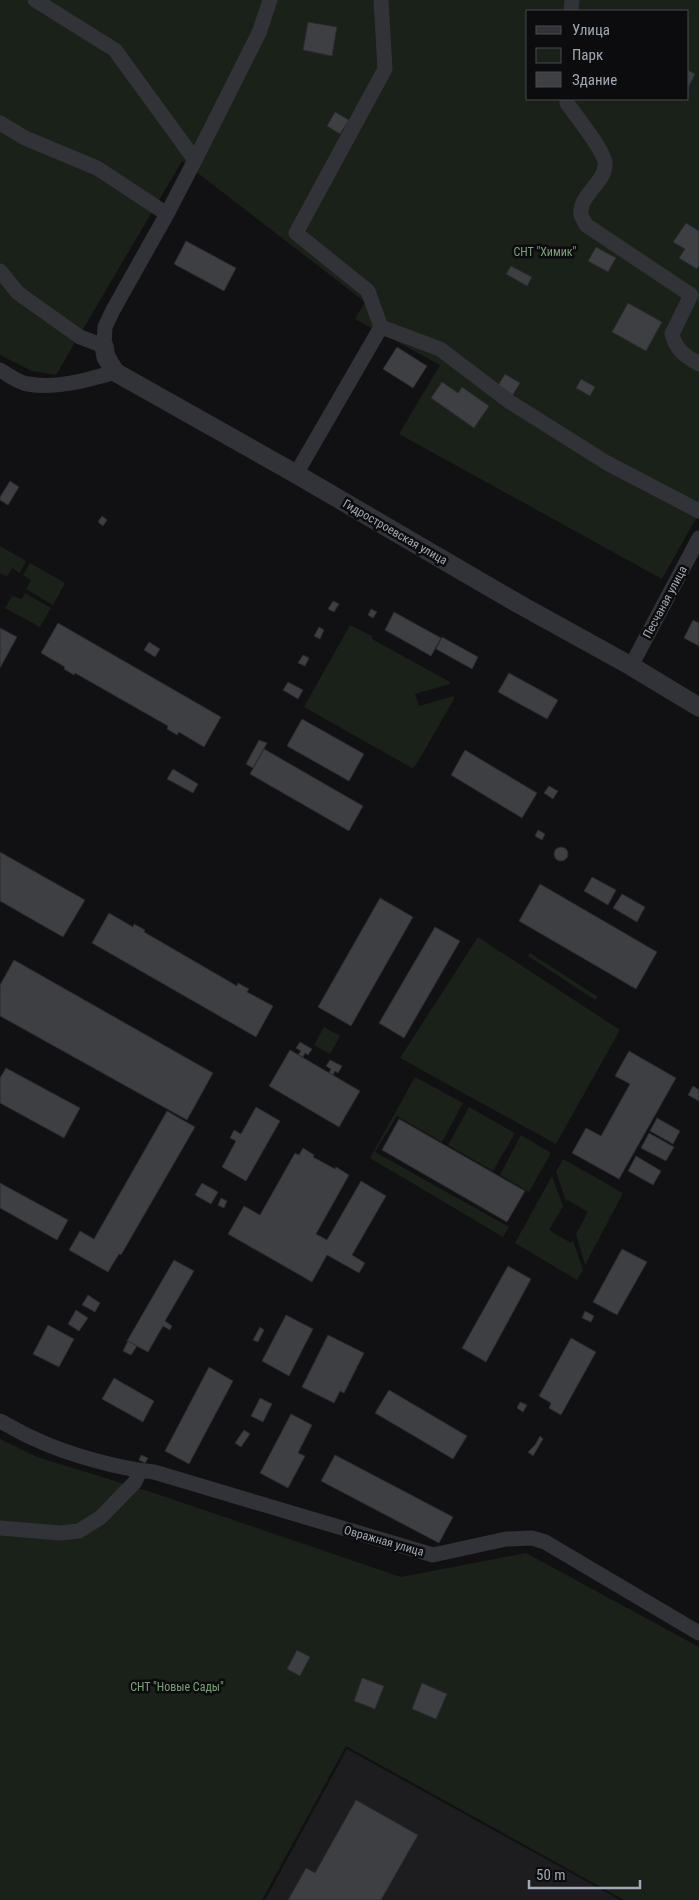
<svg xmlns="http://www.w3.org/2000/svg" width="699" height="1900" viewBox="0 0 699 1900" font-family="'Roboto Condensed',sans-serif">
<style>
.built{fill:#1d1d20}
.green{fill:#192119;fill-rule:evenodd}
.building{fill:#3d3f43;stroke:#2b2b2f}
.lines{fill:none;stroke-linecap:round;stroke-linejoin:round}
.minor{stroke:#323338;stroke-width:15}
.tertiary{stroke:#323338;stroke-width:19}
.labels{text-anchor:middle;stroke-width:5;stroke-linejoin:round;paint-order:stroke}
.park-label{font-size:12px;fill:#79a177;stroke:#0c0c0e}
.street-label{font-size:12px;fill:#a1a9b4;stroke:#0c0c0e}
</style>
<rect width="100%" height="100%" fill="#111113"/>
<path class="built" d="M347 1749 620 1900H265Z"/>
<g class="green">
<path d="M0 0H699V513L662 579 399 434 440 365 355 319 365 302 182 161 56 375 32 371 0 355ZM528 11H688V99H528Z"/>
<path d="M0 546 26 561 20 573 12 568 7 577 0 573Z"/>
<path d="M30 563 65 583 53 605 26 589 31 580 23 575Z"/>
<path d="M25 593 51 608 40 627 5 608 12 596 22 599Z"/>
<path d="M350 625 372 636V639L450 682V684L415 694 419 706 453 696 454 699 416 765 412 768 304 707Z"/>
<path d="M478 937 620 1030 556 1144 400 1058Z"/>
<path d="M530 953 598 997 595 1000 528 956Z"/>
<path d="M324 1027 340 1036 330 1054 314 1045Z"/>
<path d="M415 1077 463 1103 442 1142 397 1116 375 1152 509 1227 503 1237 370 1158Z"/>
<path d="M469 1107 515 1133 493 1171 448 1145Z"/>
<path d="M521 1135 551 1153 529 1192 500 1175Z"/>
<path d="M563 1159 623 1193 585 1265 576 1234 588 1212 568 1200 566 1201 556 1172Z"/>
<path d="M552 1176 563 1206 549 1230 571 1243 573 1241 583 1270 577 1280 515 1243Z"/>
<path d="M0 1439 37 1457 151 1492 401 1577 526 1553 699 1647V1900H624L346 1746 262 1900H0Z"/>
</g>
<g class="building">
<path d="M308 22 337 27 332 56 303 50Z"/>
<path d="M688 70 695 74 688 88Z"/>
<path d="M335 112 349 120 340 134 327 126Z"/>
<path d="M686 223 699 231V265L697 269 679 258 685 249 673 242Z"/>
<path d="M186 241 236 268 224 291 174 264Z"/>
<path d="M596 247 616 258 608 272 588 261Z"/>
<path d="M511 266 532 277 527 286 506 274Z"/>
<path d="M628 303 662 322 646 351 612 332Z"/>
<path d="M397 347 427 366 413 388 383 369Z"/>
<path d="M505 374 520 383 512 396 497 387Z"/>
<path d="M581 379 595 387 590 396 576 388Z"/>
<path d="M442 382 458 393 462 387 489 406 474 428 431 398Z"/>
<path d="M10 481 19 487 8 505 0 500V497Z"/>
<path d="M102 516 107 520 103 526 98 522Z"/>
<path d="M333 601 339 604 334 612 328 609Z"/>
<path d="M371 609 377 612 373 618 368 615Z"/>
<path d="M394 612 441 638 431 656 385 630Z"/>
<path d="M693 620 699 623V646L684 638Z"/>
<path d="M58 623 221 717 204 747 179 732 177 735 167 729 168 726 75 673 74 675 64 669 65 667 41 653Z"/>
<path d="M319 627 324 630 320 639 314 636Z"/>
<path d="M0 628 17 637 0 668Z"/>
<path d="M442 637 478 657 472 669 436 649Z"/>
<path d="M149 642 160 649 155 657 144 650Z"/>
<path d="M303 655 309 658 305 666 298 663Z"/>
<path d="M509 673 558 700 547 719 498 692Z"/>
<path d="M288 682 303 690 298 699 283 690Z"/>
<path d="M302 719 364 754 349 781 287 746Z"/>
<path d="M259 740 267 743 253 768 246 764Z"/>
<path d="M264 749 363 806 349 831 250 774Z"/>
<path d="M465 750 537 793 522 818 451 775Z"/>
<path d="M173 769 198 784 193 793 167 779Z"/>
<path d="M549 786 558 791 553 799 544 793Z"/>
<path d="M538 830 545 834 542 840 535 836Z"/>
<circle cx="561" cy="854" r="7"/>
<path d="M0 852 85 900 63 937 0 901Z"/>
<path d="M592 877 616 890 608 905 584 891Z"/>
<path d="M540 884 657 952 636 989 519 921Z"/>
<path d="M622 894 645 907 637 922 613 908Z"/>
<path d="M380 898 413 917 351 1026 318 1007Z"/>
<path d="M109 913 133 927 134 924 145 930 144 932 237 986 238 983 249 989 247 992 273 1006 256 1037 92 943Z"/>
<path d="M435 927 460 941 404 1038 379 1023Z"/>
<path d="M14 960 213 1073 187 1120 0 1016V985Z"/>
<path d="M300 1042 312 1049 308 1055 305 1053 303 1057 298 1055 301 1051 296 1048Z"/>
<path d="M290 1050 360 1091 339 1127 269 1086Z"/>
<path d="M629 1051 676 1078 619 1179 572 1153 586 1128 601 1136 630 1084 615 1076Z"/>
<path d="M330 1060 342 1066 338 1073 335 1071 333 1075 329 1073 331 1069 326 1066Z"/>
<path d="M6 1068 80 1108 64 1138 0 1103V1078Z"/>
<path d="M693 1086 699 1090V1101L688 1095Z"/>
<path d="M256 1107 280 1121 246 1181 222 1167 236 1141 230 1138 234 1130 241 1134Z"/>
<path d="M167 1111 195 1127 121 1255 119 1254 108 1272 69 1250 80 1231 94 1239Z"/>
<path d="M657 1118 680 1131 673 1144 650 1131Z"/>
<path d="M399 1119 525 1191 507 1222 382 1150Z"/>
<path d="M649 1133 674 1147 666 1161 641 1148Z"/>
<path d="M303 1148 314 1155 313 1157 335 1169 336 1167 349 1175 316 1234 327 1240 361 1181 386 1196 352 1255 365 1263 359 1273 327 1255 312 1282 228 1234 244 1206 260 1215 295 1153 299 1155Z"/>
<path d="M636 1156 661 1171 653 1185 628 1171Z"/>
<path d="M0 1183 68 1220 57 1240 0 1208Z"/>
<path d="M202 1183 218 1192 211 1204 195 1195Z"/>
<path d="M221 1198 227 1201 224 1208 218 1205Z"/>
<path d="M622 1249 647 1262 617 1315 593 1302Z"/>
<path d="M174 1260 194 1271 165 1321 172 1326 170 1330 163 1326 148 1352 127 1341Z"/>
<path d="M508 1266 531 1279 486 1362 462 1348Z"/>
<path d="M88 1295 100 1303 95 1312 82 1305Z"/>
<path d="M76 1310 88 1318 79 1331 68 1324Z"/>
<path d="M585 1311 594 1316 591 1322 582 1318Z"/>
<path d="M286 1315 313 1329 289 1376 262 1361Z"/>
<path d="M48 1325 74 1339 59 1367 33 1354Z"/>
<path d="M260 1327 264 1330 258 1342 253 1340Z"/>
<path d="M328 1335 364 1353 344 1393 340 1391 334 1403 302 1387Z"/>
<path d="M571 1338 596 1352 561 1415 549 1408 551 1403 539 1396Z"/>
<path d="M128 1341 137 1346 131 1355 123 1351Z"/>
<path d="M209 1367 233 1381 189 1464 165 1451Z"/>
<path d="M114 1378 154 1401 143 1422 102 1399Z"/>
<path d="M389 1390 467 1436 453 1459 375 1413Z"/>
<path d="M260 1398 272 1404 263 1422 251 1416Z"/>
<path d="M520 1402 527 1405 523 1412 517 1408Z"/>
<path d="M291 1414 312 1425 298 1453 305 1456 288 1488 260 1473Z"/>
<path d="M244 1430 250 1434 241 1447 235 1443Z"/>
<path d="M540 1436 543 1439 533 1456 528 1452 535 1445Z"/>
<path d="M141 1455 148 1458 145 1463 139 1460Z"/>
<path d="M335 1455 453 1517 439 1543 321 1481Z"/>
<path d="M297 1650 310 1657 300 1676 287 1669Z"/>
<path d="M362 1678 384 1686 375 1709 354 1701Z"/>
<path d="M422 1683 447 1694 436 1719 412 1709Z"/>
<path d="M356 1800 418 1835 381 1900H288L306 1868 315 1873Z"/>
</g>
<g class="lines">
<g class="minor">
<path d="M35 0 115 50 195 160"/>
<path d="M571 11 572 0"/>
<path d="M567 99V103C575 115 604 150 605 163 607 182 578 195 581 215 582 218 585 222 586 225L691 295 672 334C676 350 685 356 699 364"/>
<path d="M0 123 25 138 97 168 167 214"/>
<path d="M0 271 18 293 80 337 104 346 105 327 113 310 167 214 195 160 259 33 270 0"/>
<path d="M381 327 440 349 510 402 607 463 699 511"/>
<path d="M0 370C9 375 19 383 28 384 57 389 87 380 115 372"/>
<path d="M296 474 381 327 368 291 296 233 385 69 381 0"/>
<path d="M631 666 699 538"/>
<path d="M0 1421C12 1427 23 1434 35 1439 66 1454 120 1469 154 1472L433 1555 506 1539 532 1538 545 1542 699 1633"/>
<path d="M0 1528 60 1533 79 1531 101 1517 135 1482 140 1471"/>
</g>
<path class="tertiary" d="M104 346 106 357 115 372 296 474 517 603 631 666 699 707"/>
</g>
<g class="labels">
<g class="park-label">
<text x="545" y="256">СНТ "Химик"</text>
<text x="177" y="1691">СНТ "Новые Сады"</text>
</g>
<g class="street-label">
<text transform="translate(395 532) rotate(30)" y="4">Гидростроевская улица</text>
<text transform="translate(665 602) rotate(-62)" y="4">Песчаная улица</text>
<text transform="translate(384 1541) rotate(16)" y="4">Овражная улица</text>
</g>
</g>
<rect x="526" y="10" width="162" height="90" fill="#0c0c0e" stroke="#484b50"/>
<rect x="536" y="26" width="25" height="8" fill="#323338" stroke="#484b50"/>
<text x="572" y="35" font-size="15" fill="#a1a9b4">Улица</text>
<rect x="536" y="48" width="25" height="15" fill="#192119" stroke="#484b50"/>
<text x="572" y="60" font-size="15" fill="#a1a9b4">Парк</text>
<rect x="536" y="72" width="25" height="15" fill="#3d3f43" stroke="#484b50"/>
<text x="572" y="85" font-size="15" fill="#a1a9b4">Здание</text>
<path d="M529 1880v8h111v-8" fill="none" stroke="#a1a9b4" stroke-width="2.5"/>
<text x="536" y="1880" font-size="15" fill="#a1a9b4" stroke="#0c0c0e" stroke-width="4" paint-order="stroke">50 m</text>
</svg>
